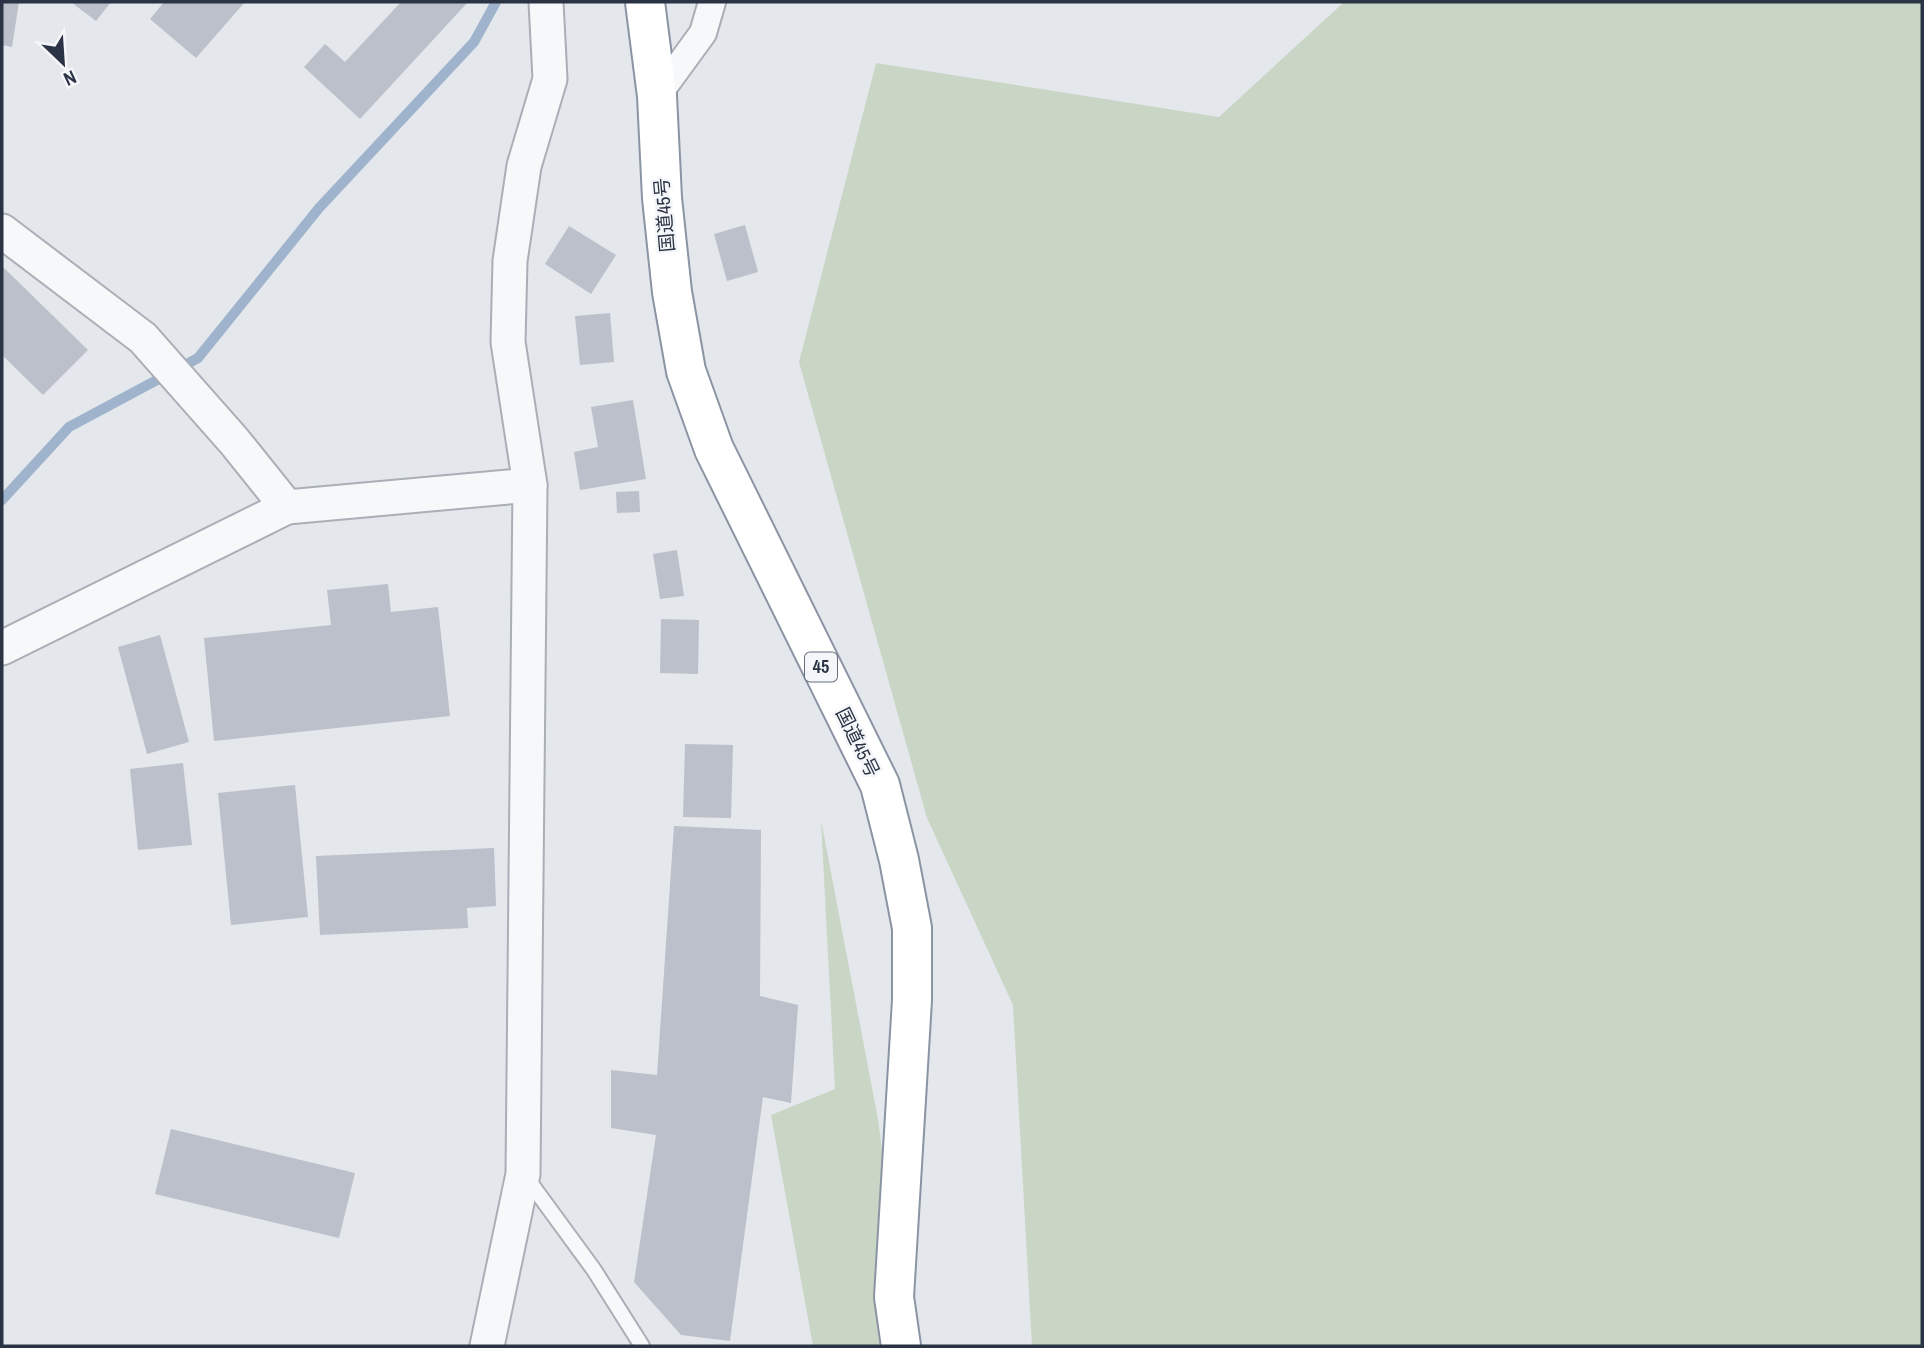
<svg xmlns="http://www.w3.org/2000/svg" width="1924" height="1348" viewBox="0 0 1924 1348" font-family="'Archivo Narrow','Noto Sans JP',sans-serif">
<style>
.green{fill:#c9d6c5}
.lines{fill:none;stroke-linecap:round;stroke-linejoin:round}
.stream{stroke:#9fb4cc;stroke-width:10}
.building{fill:#bbc0ca}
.service-casing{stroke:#a9aeb7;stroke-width:18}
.minor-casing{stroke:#a9aeb7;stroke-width:30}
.tertiary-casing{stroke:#a9aeb7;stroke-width:37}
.trunk-casing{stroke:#8b94a3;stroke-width:42}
.service{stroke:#f7f8fa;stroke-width:14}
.minor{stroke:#f7f8fa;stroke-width:26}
.tertiary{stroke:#f7f8fa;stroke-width:33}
.trunk{stroke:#fff;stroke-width:38}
.labels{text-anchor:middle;stroke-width:5;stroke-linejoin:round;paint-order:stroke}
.shield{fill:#f4f6f9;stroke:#676e7b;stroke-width:2}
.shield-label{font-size:18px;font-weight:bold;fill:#2b3445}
.street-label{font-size:19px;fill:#2b3445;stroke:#f4f6f9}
</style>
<rect width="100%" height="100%" fill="#e4e7ec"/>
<g class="green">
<path d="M1344 2H1922V1346H1032L1013 1005 927 818 799 362 876 63 1219 117Z"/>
<path d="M821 820 878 1119 907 1346H813L771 1115 835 1089Z"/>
</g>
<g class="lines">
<path class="stream" d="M2 500 69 427 198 358 319 208 474 42 496 2"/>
</g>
<g class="building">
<path d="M2 2H19L12 47 2 45Z"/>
<path d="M71 2H111L96 21Z"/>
<path d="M164 2H245L196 58 150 19Z"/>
<path d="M401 2H468L360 119 304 67 325 44 345 62Z"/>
<path d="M745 225 758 272 727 281 714 234Z"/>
<path d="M569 226 616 255 591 294 545 264Z"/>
<path d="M2 266 88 350 43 395 2 355Z"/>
<path d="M610 313 614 362 580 365 575 316Z"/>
<path d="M633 400 646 479 580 490 574 452 598 447 591 407Z"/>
<path d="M639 491 640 512 617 513 616 492Z"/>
<path d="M677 550 684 596 660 599 653 554Z"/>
<path d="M388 584 391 612 438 607 450 716 214 741 204 638 331 625 327 590Z"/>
<path d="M661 619 699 620 698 674 660 673Z"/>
<path d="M160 635 189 742 147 754 118 647Z"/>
<path d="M685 744 733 745 731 818 683 817Z"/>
<path d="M183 763 192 845 138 850 130 769Z"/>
<path d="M295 785 308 917 231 925 218 793Z"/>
<path d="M674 826 761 830 760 996 798 1005 791 1103 763 1097 730 1341 681 1335 634 1282 656 1135 611 1128V1070L657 1075Z"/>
<path d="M494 848 496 906 467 908 468 928 320 935 316 856Z"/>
<path d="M171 1129 355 1173 339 1238 155 1194Z"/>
</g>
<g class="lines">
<defs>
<path id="service" d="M526 1177 594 1270 642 1346"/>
<path id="minor" d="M657 96 703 33 712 2"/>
<g id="tertiary">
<path d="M2 231 143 338 234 441 287 507"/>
<path d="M530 485 508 342 510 261 524 166 550 79 546 2"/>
<path d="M2 648 287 507 530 485 523 1174 487 1346"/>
</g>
<path id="trunk" d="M645 2 657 96 662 198 672 292 686 371 714 449 880 785 899 860 912 928V1000L894 1297 901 1346"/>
</defs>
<use href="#service" class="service-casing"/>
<use href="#minor" class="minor-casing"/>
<use href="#tertiary" class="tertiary-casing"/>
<use href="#trunk" class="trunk-casing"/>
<use href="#service" class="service"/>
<use href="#minor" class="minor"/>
<use href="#tertiary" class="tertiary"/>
<use href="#trunk" class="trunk"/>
</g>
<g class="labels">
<rect class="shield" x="805" y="652.5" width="32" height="29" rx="5"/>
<g class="shield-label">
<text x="821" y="673">45</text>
</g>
<g class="street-label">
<text transform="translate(664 215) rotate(-95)" y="7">国道45号</text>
<text transform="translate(858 742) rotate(64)" y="7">国道45号</text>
</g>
</g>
<rect width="1924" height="1348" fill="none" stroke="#2b3445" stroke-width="7"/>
<g transform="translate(63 63) rotate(155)" stroke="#f4f6f9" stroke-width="5" paint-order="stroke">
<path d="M0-5L12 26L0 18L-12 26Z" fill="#2b3445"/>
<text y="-10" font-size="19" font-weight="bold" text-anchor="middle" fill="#2b3445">N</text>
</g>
</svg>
